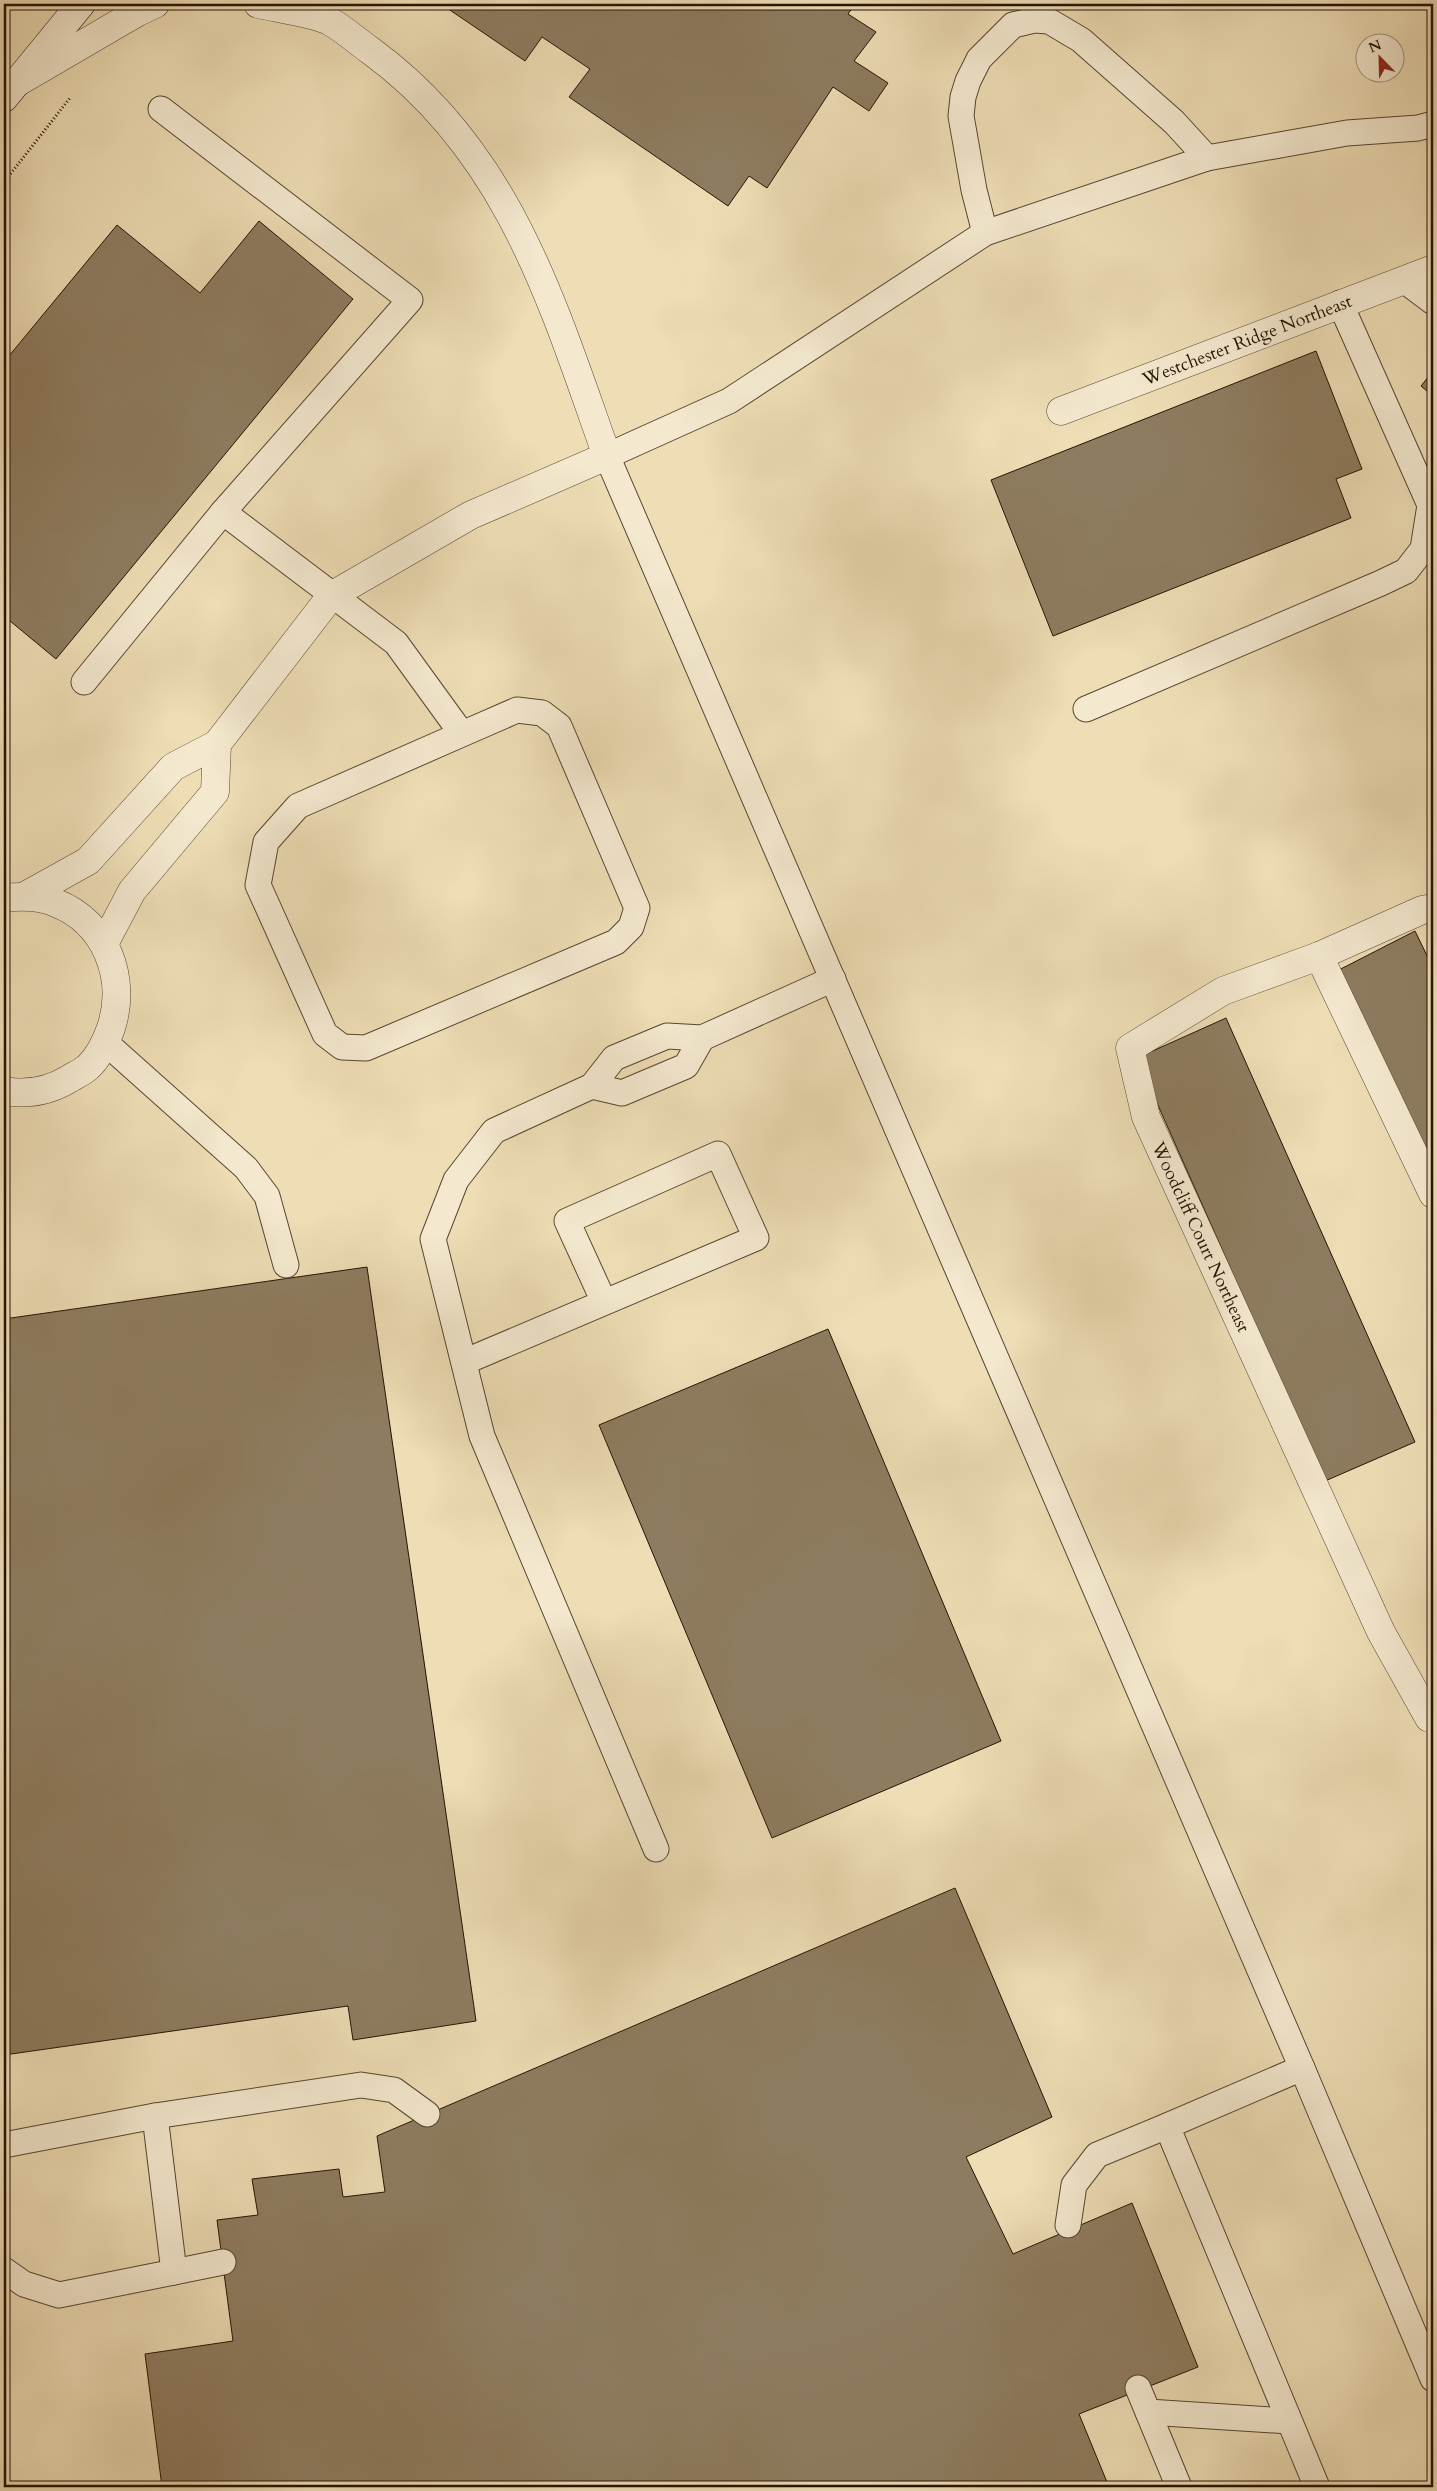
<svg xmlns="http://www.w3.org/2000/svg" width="1437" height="2491" viewBox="0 0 1437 2491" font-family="Cardo,serif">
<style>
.building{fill:#8e7c60;stroke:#251304}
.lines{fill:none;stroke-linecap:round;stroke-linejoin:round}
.service-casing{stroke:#574630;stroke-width:27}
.minor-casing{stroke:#574630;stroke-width:29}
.secondary-casing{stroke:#251304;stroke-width:29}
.path{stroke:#251304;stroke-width:3;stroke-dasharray:1 2.5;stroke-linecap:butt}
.service{stroke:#f4e9cf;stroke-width:25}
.minor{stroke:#f4e9cf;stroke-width:28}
.secondary{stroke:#f4e9cf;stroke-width:28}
.labels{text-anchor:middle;stroke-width:4.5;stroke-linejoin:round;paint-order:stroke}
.street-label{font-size:18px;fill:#251304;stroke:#f4e9cf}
</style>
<rect width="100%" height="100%" fill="#eeddb5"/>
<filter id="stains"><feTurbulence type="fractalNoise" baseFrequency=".004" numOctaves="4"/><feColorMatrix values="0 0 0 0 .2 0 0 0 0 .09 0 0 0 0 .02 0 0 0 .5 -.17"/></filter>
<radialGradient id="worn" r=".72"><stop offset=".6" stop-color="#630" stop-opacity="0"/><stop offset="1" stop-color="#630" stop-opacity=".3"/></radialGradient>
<g class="building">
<path d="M441 4H855L848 14 876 32 854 61 888 83 869 111 833 87 767 188 749 176 728 206 569 97 590 69 542 37 525 61Z"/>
<path d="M1410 4H1433V12Z"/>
<path d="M259 221 353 299 56 659 4 616V362L117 225 200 293Z"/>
<path d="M1316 351 1362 469 1336 479 1351 518 1053 636 991 480Z"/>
<path d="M1433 371V396L1421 386Z"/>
<path d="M1415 931 1433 968V1177L1331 974Z"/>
<path d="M1226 1018 1415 1442 1325 1481 1137 1058Z"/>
<path d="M367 1267 476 2021 353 2040 348 2006 4 2055V1319Z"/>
<path d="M828 1329 1001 1741 772 1838 599 1425Z"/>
<path d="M955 1888 1052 2117 966 2157 1013 2254 1132 2203 1198 2367 1079 2414 1109 2487H162L145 2354 233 2341 217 2220 258 2215 252 2179 339 2169 343 2197 385 2192 377 2136Z"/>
</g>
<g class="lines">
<defs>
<g id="service">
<path d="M1433 124 1418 128 1347 133 1207 158 985 233 729 401 607 456 1302 2068 1433 2379"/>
<path d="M985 233 974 190 961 116 963 97 968 81 979 59 1013 25 1034 20 1049 21 1081 40 1174 122 1207 158"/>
<path d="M1405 281 1433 302"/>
<path d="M223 512 396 643 462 734 298 806 266 842 258 885 325 1034 342 1047 366 1048 616 942 631 927 637 908 559 726 542 713 517 710 462 734"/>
<path d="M84 682 223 512 410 300 161 109"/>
<path d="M1086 709 1381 583 1406 571 1423 549 1430 505 1340 303"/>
<path d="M106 1043 246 1168 267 1196 286 1265"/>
<path d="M592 1086 622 1093 686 1066 702 1038"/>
<path d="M464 1362 756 1238 718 1154 567 1221 604 1302"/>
<path d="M656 1849 482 1436 433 1239 456 1180 494 1131 592 1086 614 1058 667 1036 702 1038 833 979"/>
<path d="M1302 2068 1167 2126 1317 2487"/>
<path d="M155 2116 361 2085 394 2090 427 2114"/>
<path d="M4 2145 155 2116 174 2272 59 2295 24 2284 4 2270"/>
<path d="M1068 2225 1074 2185 1097 2155 1167 2126"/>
<path d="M174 2272 223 2262"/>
<path d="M1138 2388 1179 2487"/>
<path d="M1148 2412 1289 2421"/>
</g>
<g id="minor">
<path d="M18 82 138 12 155 4"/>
<path d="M1061 411 1433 269"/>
<path d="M25 896 88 861 173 767 217 744 331 596 471 515 607 456C552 302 509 152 371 51 358 42 345 30 331 22 318 14 275 8 258 4"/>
<path d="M4 898C21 896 40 896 56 903 107 923 127 979 111 1028 106 1042 99 1057 88 1067 83 1072 75 1075 69 1079 49 1091 27 1095 4 1091"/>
<path d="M1433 908 1422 910 1319 956 1223 991 1130 1048 1146 1117 1381 1632 1429 1718 1433 1716"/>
<path d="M104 944 132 891 215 792 217 744"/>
<path d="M1319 956 1433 1194"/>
</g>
<path id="secondary" d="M4 98 81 4"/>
</defs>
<use href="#service" class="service-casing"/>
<use href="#minor" class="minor-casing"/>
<use href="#secondary" class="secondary-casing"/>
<path class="path" d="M4 182 70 98"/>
<use href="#service" class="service"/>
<use href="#minor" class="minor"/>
<use href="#secondary" class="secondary"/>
</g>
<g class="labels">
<g class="street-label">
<text transform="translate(1247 340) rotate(-21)" y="6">Westchester Ridge Northeast</text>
<text transform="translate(1201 1237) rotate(65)" y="6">Woodcliff Court Northeast</text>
</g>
</g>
<rect width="1437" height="2491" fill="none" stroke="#eeddb5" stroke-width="20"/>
<rect x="5" y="5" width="1427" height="2481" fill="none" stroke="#251304" stroke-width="2.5"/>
<rect x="10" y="10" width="1417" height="2471" fill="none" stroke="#251304"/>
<g transform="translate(1380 58) rotate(337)"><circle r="24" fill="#f4e9cf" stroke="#a1937e"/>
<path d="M0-4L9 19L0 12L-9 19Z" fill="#8f2418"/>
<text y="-8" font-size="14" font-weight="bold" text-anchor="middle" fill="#251304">N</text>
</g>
<rect width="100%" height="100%" filter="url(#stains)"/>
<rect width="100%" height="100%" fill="url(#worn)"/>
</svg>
